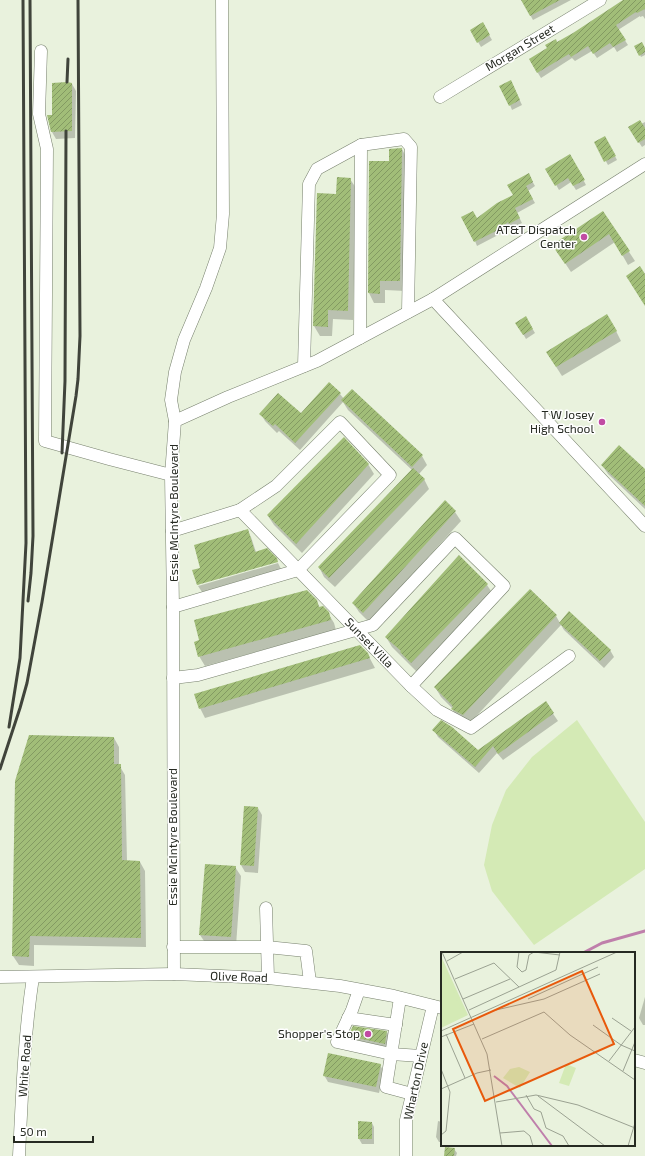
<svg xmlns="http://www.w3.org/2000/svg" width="645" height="1156" viewBox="0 0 645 1156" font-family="'Exo 2',sans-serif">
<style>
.pitch{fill:#d4eab5}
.shadow{fill:#0003}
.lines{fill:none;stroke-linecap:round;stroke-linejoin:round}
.stream{stroke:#bf7fab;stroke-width:3}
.building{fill:url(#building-hatch)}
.minor-casing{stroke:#77806d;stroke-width:13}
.minor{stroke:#fff;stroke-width:12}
.rail{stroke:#40443b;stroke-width:3}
.poi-dot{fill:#c14ba3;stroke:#fff;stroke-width:1.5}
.labels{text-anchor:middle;stroke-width:3;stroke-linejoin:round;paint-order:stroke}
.street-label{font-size:12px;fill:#262a22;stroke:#fff}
.poi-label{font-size:12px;fill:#262a22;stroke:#fff;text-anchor:end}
.inset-river{fill:none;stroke:#bf7fab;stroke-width:2}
.inset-road{fill:none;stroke:#9ba292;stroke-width:1}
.view{fill:#e8590c;fill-opacity:0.15;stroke:#e8590c;stroke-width:2}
.inset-edge{fill:none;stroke:#262a22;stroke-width:2}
</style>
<defs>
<pattern id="building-hatch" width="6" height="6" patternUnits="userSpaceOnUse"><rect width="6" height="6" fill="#a1bd78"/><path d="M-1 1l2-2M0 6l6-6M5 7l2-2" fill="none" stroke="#839a62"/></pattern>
</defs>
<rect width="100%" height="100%" fill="#e9f2dd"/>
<path class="pitch" d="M577 720 645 822V869L534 945 492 891 484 865 492 825 506 790 532 757Z"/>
<g class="shadow">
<path d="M522 0H571L533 20Z"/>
<path d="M625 0H645V19L643 16 640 17V16L618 30 628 45 617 52 614 47 597 58 592 51 575 61 572 58 541 78 530 60 573 34Z"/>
<path d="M482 23 492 40 481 47 471 30Z"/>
<path d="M636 47 645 50V55L641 57Z"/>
<path d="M72 84 76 91 75 138 56 139 52 132 53 116Z"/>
<path d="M513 86 522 105 512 110 510 105Z"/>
<path d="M645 122V145L642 147 629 127 641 124Z"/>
<path d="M605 137 617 160 608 165 595 142Z"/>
<path d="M402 149 407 159 405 291 385 290V303H374L369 293 370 162H390Z"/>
<path d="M570 155 586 185 576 190 571 182 559 190 547 169Z"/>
<path d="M528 174 535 186 528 191 535 203 517 213 522 223 512 228 511 225 500 234 477 246 475 241 477 219 514 195Z"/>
<path d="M350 179 356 188 353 320 333 319 332 336H320L314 326 318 194 337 195Z"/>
<path d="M603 212 635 261 628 265 615 242 571 272 559 254Z"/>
<path d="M526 318 535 333 526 339 517 323Z"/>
<path d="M616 331 621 341 562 376 553 362Z"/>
<path d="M340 394 344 399 422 456 427 465 419 474 424 479 429 489 335 587 324 577 319 567 412 470 348 410 343 402 300 450 279 431 277 433 265 421 261 414H301Z"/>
<path d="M368 464 374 474 302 553 274 525 268 516Z"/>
<path d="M602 465 645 470V509L608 474Z"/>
<path d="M455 512 461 521 369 622 359 612 353 603Z"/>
<path d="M247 530 251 537 256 552 198 585 193 571 202 568Z"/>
<path d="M459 557 487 585 493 594 417 672 392 647 386 637Z"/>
<path d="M278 563 281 569 202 592 198 586Z"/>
<path d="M316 600 320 608 328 613 334 623 336 630 205 666 199 656Z"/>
<path d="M556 616 560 623 610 650 614 657 604 668 564 630 561 625 469 724 457 718 452 708 441 697 435 687Z"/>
<path d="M367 653 375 668 205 718 200 708Z"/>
<path d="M545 702 558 721 503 760 497 753 479 773 438 737 434 730 478 751Z"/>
<path d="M114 738 119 747V765L125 775 127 861 140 862 145 871 146 947 34 945V966L19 965 13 956Z"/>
<path d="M258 808 262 815 258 873 245 872 241 865Z"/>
<path d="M235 867 241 876 236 946 206 944 200 935Z"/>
<path d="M645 997V1025H643L639 1018Z"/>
<path d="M353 1027 387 1032 391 1039 389 1051 353 1043 349 1036Z"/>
<path d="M380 1065 384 1072 379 1093 328 1082 324 1075Z"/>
<path d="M438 1121 442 1122V1142H439L436 1137Z"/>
<path d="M359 1122 372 1123 374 1127V1144H362L359 1139Z"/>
<path d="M454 1149 457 1153 456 1156H445Z"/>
</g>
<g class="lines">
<path class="stream" d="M583 953 602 943 645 931"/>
</g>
<g class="building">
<path d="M521 0H560L530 16Z"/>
<path d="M623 0H645V9L637 13 636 12 616 25 626 40 613 47 610 43 593 54 588 46 571 57 569 54 537 73 529 59 547 48 545 45 556 39 557 42 573 33Z"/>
<path d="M483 22 490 35 477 43 470 30Z"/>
<path d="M642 42 645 48V52L639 56 634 46Z"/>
<path d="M511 80 520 100 509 106 499 86Z"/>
<path d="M67 82 72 83V131L51 132 47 115H52V83Z"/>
<path d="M640 120 645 128V139L638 143 628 127Z"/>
<path d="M605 136 616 156 604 162 594 142Z"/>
<path d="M402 148 400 281H380V294L368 293 369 161H389V149Z"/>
<path d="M570 154 585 180 573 186 568 178 555 186 545 169Z"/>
<path d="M529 173 533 182 526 186 533 199 515 208 520 218 509 224 508 222 498 230 474 242 461 217 473 211 477 218 497 203 513 195 507 185Z"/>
<path d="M337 177 351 178 348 311 328 310V327L313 326 317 193 336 194Z"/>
<path d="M603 211 630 251 622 256 609 234 565 264 552 245Z"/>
<path d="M640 266 645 274V306L626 276Z"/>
<path d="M607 314 617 331 556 367 546 352Z"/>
<path d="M526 316 533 329 523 335 515 323Z"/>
<path d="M329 382 341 393 295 443 275 424 273 426 259 414 278 393 301 413Z"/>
<path d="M352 389 423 455 412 467 341 400Z"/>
<path d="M344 437 369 464 296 544 267 515Z"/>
<path d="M619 445 645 469V506L601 465Z"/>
<path d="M413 468 425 479 329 578 318 567Z"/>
<path d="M445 500 456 511 363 613 352 603Z"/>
<path d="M248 529 255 552 267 548 277 558 278 562 197 585 192 570 200 568 194 545Z"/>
<path d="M459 555 488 584 411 663 400 652 401 651 385 637Z"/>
<path d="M530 589 557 615 463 715 451 709 453 707 451 704 434 687Z"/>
<path d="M307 590 317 600 319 607 323 606 329 612 331 620 198 657 194 642 199 640 194 620Z"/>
<path d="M569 611 611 650 600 661 559 623Z"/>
<path d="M360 645 368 653 370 658 199 709 194 694Z"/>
<path d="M546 701 554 713 498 754 493 746 475 767 432 730 441 720 452 727 478 750Z"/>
<path d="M29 735 114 737V764H121L122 860 140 861 141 938 30 936 29 957 12 956 15 781Z"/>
<path d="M244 806 258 807 254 866 240 865Z"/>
<path d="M205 864 236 866 231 937 199 935Z"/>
<path d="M353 1026 387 1031 385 1044 348 1036Z"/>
<path d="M328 1053 381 1064 376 1087 323 1076Z"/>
<path d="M358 1121 372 1122V1139H358Z"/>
<path d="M445 1147 455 1148 454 1156H444Z"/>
</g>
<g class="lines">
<defs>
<g id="minor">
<path d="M41 51 39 114 47 149 45 441 109 459 171 475"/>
<path d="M440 97 600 0"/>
<path d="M433 299 645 526"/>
<path d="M360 338 361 145"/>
<path d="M304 366 309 184 317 169 361 145 404 139 411 147 408 312"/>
<path d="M175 421 171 400 175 372 184 340 206 288 220 248 223 214 222 0"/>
<path d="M172 531 240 510 411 686 437 710 471 728 569 656"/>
<path d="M173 607 298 570 390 475 340 422 276 486 240 510"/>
<path d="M173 678 198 675 373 625 455 538 504 586 411 686"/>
<path d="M266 908 268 978"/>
<path d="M173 947H267L306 951 310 982"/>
<path d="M174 974 173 607 171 475 175 421 228 397 317 361 433 299 645 164"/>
<path d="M0 977 174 974 268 978 340 986 394 996 442 1008"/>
<path d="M359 990 352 1010 337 1042 391 1054 421 1056"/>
<path d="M400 998 386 1087 412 1094"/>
<path d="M348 1018 396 1025"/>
<path d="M634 1060 645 1063"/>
<path d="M19 1156C22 1096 24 1036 33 977"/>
<path d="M406 1156V1120L433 1006"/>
</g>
</defs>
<use href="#minor" class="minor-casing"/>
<use href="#minor" class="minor"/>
<g class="rail">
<path d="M67 82 68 59"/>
<path d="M62 453 65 381 66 131"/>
<path d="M28 601 31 573 33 536 30 0"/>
<path d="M9 727 20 658 26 543 23 0"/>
<path d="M0 769 20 708 27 683 42 602 76 396 78 379 80 336 78 0"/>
</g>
</g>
<g class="poi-dot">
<circle cx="584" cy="237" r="4"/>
<circle cx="602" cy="422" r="4"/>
<circle cx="368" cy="1034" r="4"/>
</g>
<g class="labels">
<g class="street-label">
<text transform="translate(520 48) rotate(-31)" y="4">Morgan Street</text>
<text transform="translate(174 513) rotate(-90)" y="4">Essie McIntyre Boulevard</text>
<text transform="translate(369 643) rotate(46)" y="4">Sunset Villa</text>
<text transform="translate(173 837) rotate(-90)" y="4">Essie McIntyre Boulevard</text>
<text transform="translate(239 977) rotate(2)" y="4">Olive Road</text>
<text transform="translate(25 1066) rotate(-86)" y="4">White Road</text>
<text transform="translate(416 1081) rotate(-78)" y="4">Wharton Drive</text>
</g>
<g class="poi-label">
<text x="576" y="234">AT&amp;T Dispatch<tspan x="576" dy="14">Center</tspan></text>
<text x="594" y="419">T W Josey<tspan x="594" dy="14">High School</tspan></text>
<text x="360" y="1038">Shopper's Stop</text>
</g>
</g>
<g transform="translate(441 952)">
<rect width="194" height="194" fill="#e9f2dd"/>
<path d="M0 4 27 63 0 76Z" fill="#d4eab5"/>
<path d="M0 24H5L9 30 20 59 11 69 1 71Z" fill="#d4eab5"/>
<path d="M125 112 135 116 128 134 118 131ZM78 115 89 120 79 136 62 126 69 117Z" fill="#d4eab5"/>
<path class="inset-river" d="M53 124 66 134 111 194"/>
<path class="inset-road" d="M1 0 46 102 61 194M78 0 76 15 81 20 85 18 88 3 93 0M93 0 119 3M6 9 22 0M14 27 53 11 78 35M22 47 69 27M87 47 157 15M28 58 115 18 119 0M55 58 103 47 159 22M171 66 190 79M152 73 180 93 194 99M0 79 176 0M5 82 24 126M0 85 33 72M41 87 103 60 129 83 194 128M168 109 194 75M0 117 9 140 5 179 0 183M182 119 194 90M0 137 36 121 50 118M85 143 93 157 100 160 105 176 122 184 128 194M97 144 164 194M55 150 95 143 137 153 194 176M59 181 83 179 89 184 92 194M187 194 194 171"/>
<path class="view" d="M141 19 173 92 44 149 12 77Z"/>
<rect width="194" height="194" class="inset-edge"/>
</g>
<path d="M14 1136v6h79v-6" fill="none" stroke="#262a22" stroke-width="2"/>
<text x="20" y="1136" font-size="12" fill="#262a22" stroke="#ffffff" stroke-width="3" paint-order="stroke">50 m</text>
</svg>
